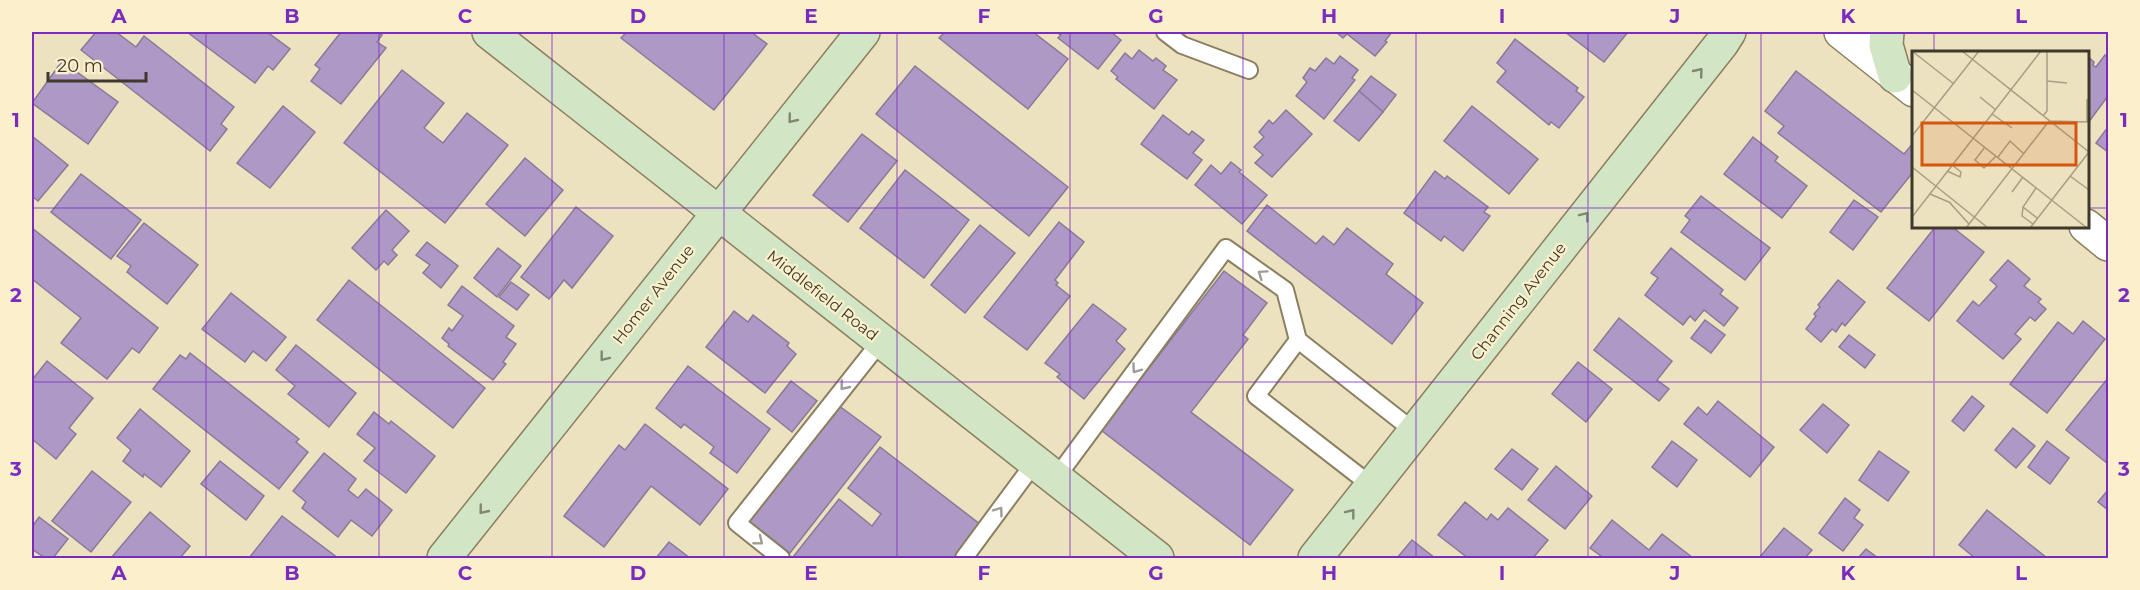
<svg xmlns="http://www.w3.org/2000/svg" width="2140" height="590" viewBox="0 0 2140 590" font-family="Montserrat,sans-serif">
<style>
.building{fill:#ae98c6;stroke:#887a98;stroke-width:1.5}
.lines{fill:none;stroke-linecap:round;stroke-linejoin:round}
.lane-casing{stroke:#8a7f60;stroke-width:20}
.street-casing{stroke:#8a7f60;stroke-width:36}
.secondary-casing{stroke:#8a7f60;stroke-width:36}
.lane{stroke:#fff;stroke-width:16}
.street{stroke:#fff;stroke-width:33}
.secondary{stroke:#d2e5c4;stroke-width:33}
.oneway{stroke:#818670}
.oneway2{stroke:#9e9c95}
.grid{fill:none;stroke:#7b2cbf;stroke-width:1.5;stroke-opacity:0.55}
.labels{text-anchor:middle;stroke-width:4.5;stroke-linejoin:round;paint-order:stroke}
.street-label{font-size:16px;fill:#3e392b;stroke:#fbefcc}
.inset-road{fill:none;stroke:#a79e84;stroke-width:1.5}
.view{fill:#d7560f;fill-opacity:0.15;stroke:#d7560f;stroke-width:3}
.inset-edge{fill:none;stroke:#3e392b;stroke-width:3}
.neatline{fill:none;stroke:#7b2cbf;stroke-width:2}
.grid-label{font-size:20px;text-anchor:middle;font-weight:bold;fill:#7b2cbf}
</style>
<rect width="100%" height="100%" fill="#ede2bf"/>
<g class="building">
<path d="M96 32H116L136 47 144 36 234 107 221 124 227 129 210 151 81 50Z"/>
<path d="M187 32H267L290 49 273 70 268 66 255 83Z"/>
<path d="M341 32H377L382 35 377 42 386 48 341 104 311 81 320 69 315 65Z"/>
<path d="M627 32H751L767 44 714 110 621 38Z"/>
<path d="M945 32H1033L1068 59 1028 109 939 38Z"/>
<path d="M1056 32H1111L1121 40 1098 69 1058 38 1061 35Z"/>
<path d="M1336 32H1392L1385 41 1387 42 1375 56 1347 34 1343 38Z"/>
<path d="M1565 32H1628L1604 62Z"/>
<path d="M1515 39 1578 88 1576 91 1584 97 1559 128 1551 122 1549 125 1497 82 1506 71 1497 63Z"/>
<path d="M1139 50 1153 61 1156 58 1166 66 1163 70 1177 80 1154 109 1116 79 1118 77 1111 71 1125 53 1132 59Z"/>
<path d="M2105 55 2108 58V96L2088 123V57L2094 62 2093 65 2096 67Z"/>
<path d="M1340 56 1358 70 1352 78 1355 80 1324 119 1296 96 1307 82 1303 78 1310 68 1315 71 1326 58 1334 64Z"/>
<path d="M62 61 118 102 88 144 32 103Z"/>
<path d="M915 66 1068 187 1029 236 876 114Z"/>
<path d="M402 70 444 103 424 128 443 143 467 113 508 145 445 223 344 143Z"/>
<path d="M1796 71 1904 154 1914 142V171L1881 212 1778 133 1784 126 1765 111Z"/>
<path d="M1371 76 1396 95 1383 112 1359 91Z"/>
<path d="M1359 91 1383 112 1359 141 1334 121Z"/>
<path d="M283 106 315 132 270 188 237 163Z"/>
<path d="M1472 106 1538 159 1509 194 1444 141Z"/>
<path d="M1286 110 1312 134 1272 177 1255 163 1263 155 1254 147 1264 137 1259 132 1269 120 1273 124Z"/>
<path d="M1163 115 1189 135 1192 131 1204 140 1193 153 1202 160 1187 179 1141 144Z"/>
<path d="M2108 127V152L2096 143Z"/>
<path d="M862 134 897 161 848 222 813 195Z"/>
<path d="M32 136 68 165 38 201 32 196Z"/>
<path d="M1753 137 1778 157 1775 161 1807 186 1782 218 1724 174Z"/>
<path d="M525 158 563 190 525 236 486 204Z"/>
<path d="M1231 162 1241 170 1239 172 1267 195 1242 224 1195 185 1211 165 1221 174Z"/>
<path d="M905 170 969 220 924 278 860 228Z"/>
<path d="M1435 171 1445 179 1447 176 1488 207 1484 212 1490 216 1463 251 1444 236 1441 241 1404 213Z"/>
<path d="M81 174 141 220 111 259 51 212Z"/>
<path d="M1701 196 1770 248 1745 280 1681 232 1690 220 1685 216Z"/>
<path d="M1854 200 1878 217 1853 250 1830 232Z"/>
<path d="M1267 205 1316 244 1323 236 1334 245 1347 228 1393 264 1386 274 1423 303 1392 344 1247 231Z"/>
<path d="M576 207 613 236 572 288 564 280 549 299 521 277Z"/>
<path d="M386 210 409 231 392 250 397 255 388 265 384 261 376 270 352 248Z"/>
<path d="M1059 222 1084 242 1055 280 1058 283 1056 285 1070 296 1027 350 984 317Z"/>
<path d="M144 223 198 265 167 304 127 272 131 266 117 256Z"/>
<path d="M980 225 1015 253 965 313 931 285Z"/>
<path d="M1936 226H1951L1984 252 1929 321 1887 288Z"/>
<path d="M32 228 158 328 139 353 132 348 107 379 61 343 81 318 32 279Z"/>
<path d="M427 242 458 266 441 288 423 273 430 265 416 255Z"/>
<path d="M498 248 521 266 497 297 474 278Z"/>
<path d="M1671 248 1723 290 1720 294 1738 308 1724 326 1704 310 1695 321 1690 316 1683 325 1645 295 1658 278 1651 273Z"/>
<path d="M2008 260 2030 279 2024 286 2041 299 2038 302 2046 309 2035 321 2030 317 2015 334 2021 339 2003 359 1957 321 1973 301 1979 306 1997 286 1990 280Z"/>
<path d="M1224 271 1267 303 1243 335 1248 339 1191 412 1293 490 1250 545 1101 430Z"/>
<path d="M349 280 485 388 453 428 317 320Z"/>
<path d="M1838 280 1865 302 1845 326 1842 323 1836 332 1832 329 1821 342 1806 329 1816 316 1814 314 1820 307 1818 305Z"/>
<path d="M511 282 529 295 517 310 499 297Z"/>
<path d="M462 286 514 326 506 337 516 344 503 362 506 364 493 380 448 346 449 344 442 338 449 328 452 331 463 316 448 305Z"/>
<path d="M231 293 286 337 266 361 253 351 245 362 202 329Z"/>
<path d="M1093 304 1126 329 1116 341 1125 349 1084 399 1057 377 1060 374 1045 363Z"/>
<path d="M734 311 748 322 753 315 789 343 787 346 796 354 765 393 706 347Z"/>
<path d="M1619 318 1672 361 1657 380 1669 389 1659 401 1594 350Z"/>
<path d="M1705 320 1725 335 1711 353 1691 338Z"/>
<path d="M2083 321 2105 339 2047 413 2010 384 2058 322 2073 334Z"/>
<path d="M1849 335 1875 355 1865 368 1839 347Z"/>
<path d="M296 345 356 393 329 427 288 394 295 386 276 370Z"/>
<path d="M190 353 299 439 296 442 308 452 279 489 153 389 180 355 186 359Z"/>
<path d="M47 361 93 398 69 428 76 434 56 459 32 439V380Z"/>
<path d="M1578 362 1612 389 1586 422 1552 394Z"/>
<path d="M688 366 770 429 737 473 710 453 714 447 684 424 681 428 656 408Z"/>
<path d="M2108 378V464L2066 430Z"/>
<path d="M791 381 817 401 792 432 767 412Z"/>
<path d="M1972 396 1984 406 1964 431 1952 421Z"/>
<path d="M1718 401 1774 447 1750 477 1684 424 1698 407 1707 415Z"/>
<path d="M1823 404 1849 425 1827 453 1800 430Z"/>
<path d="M838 405 881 437 790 553 747 520Z"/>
<path d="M140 409 190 451 161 487 144 474 143 477 123 461 131 450 117 438Z"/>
<path d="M374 412 389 424 391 421 435 456 406 493 364 461 375 448 357 434Z"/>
<path d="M645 424 728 489 700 525 651 486 604 547 564 516 619 445 625 450Z"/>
<path d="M2013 428 2035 446 2016 468 1995 450Z"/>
<path d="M1672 441 1697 460 1677 487 1652 467Z"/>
<path d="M2047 441 2069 458 2050 484 2028 467Z"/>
<path d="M880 447 985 528 961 558H795L793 557 839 499 872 526 881 514 848 488Z"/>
<path d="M1512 449 1538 469 1522 490 1495 469Z"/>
<path d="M1879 451 1909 472 1888 501 1859 480Z"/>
<path d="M324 453 356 479 348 490 358 498 366 489 392 510 372 536 351 520 338 537 302 508 306 502 293 491Z"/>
<path d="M220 461 264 496 246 520 201 484Z"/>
<path d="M1556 466 1592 496 1565 529 1528 500Z"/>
<path d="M92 471 131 502 91 552 52 521Z"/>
<path d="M2108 490V510L2098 502Z"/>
<path d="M1845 498 1860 510 1854 518 1863 525 1843 551 1819 533Z"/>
<path d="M1465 502 1487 520 1491 514 1498 520 1508 508 1548 540 1533 558H1468L1438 535Z"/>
<path d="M1987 510 2047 558H1975L1959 545Z"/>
<path d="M150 512 190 546 180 558H111Z"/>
<path d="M282 516 338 558H249Z"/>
<path d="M39 517 68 539 53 558H45L32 549V527Z"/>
<path d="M1612 520 1649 550 1662 534 1693 558H1604L1590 548Z"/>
<path d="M1784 528 1812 550 1805 558H1759Z"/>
<path d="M1412 540 1435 558H1397Z"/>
<path d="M669 542 690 558H656Z"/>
<path d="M1866 549 1878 558H1858Z"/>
</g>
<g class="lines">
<defs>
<g id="lane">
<path d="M1165 32 1182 45 1249 70"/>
<path d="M1298 340 1256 396 1372 486"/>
<path d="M1056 478 1226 248 1285 290 1298 340 1415 432"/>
<path d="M781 558 737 523 881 341"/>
<path d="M964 558 1035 462"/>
</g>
<g id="street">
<path d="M1841 32 1914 90"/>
<path d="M2086 226 2108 244"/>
</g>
<g id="secondary">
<path d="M489 32 1157 558"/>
<path d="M1887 32 1886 45 1895 76"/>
<path d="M444 558 863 32"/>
<path d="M1315 558 1722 43 1729 32"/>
</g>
</defs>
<use href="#lane" class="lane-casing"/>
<use href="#street" class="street-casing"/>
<use href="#secondary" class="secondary-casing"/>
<use href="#lane" class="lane"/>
<use href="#street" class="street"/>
<use href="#secondary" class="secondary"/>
</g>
<defs><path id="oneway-chevron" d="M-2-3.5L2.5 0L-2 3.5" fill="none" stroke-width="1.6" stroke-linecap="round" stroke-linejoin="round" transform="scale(1.5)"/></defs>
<g class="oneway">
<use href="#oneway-chevron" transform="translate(1699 72) rotate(-51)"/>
<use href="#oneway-chevron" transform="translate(792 119) rotate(129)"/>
<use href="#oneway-chevron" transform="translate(1585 216) rotate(-52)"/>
<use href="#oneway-chevron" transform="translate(604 357) rotate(128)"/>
<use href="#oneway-chevron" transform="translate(483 510) rotate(129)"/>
<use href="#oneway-chevron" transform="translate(1351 513) rotate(-52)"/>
</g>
<g class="oneway2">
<use href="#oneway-chevron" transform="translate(1262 274) rotate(-145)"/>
<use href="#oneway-chevron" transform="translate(1136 369) rotate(126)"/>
<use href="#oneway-chevron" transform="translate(844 386) rotate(129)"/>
<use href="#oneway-chevron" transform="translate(999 511) rotate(-54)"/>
<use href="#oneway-chevron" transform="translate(759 541) rotate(39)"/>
</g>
<path class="grid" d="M206 32V558M379 32V558M552 32V558M724 32V558M897 32V558M1070 32V558M1243 32V558M1416 32V558M1588 32V558M1761 32V558M1934 32V52M32 208H1914M2088 208H2108M1934 226V558M32 382H2108"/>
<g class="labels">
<g class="street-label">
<text transform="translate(653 294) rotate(-52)" y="6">Homer Avenue</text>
<text transform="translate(823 295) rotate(38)" y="6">Middlefield Road</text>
<text transform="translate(1518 301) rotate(-52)" y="6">Channing Avenue</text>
</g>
</g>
<g transform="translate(1912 51)">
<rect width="177" height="177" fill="#ede2bf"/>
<path class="inset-road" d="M0 0 42 33M50 0 177 101M135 30 155 32M0 39 175 177M68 46 84 59M80 63 100 77M131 65 135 60V0M138 70 177 71M175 71V48M0 85 67 0M73 96 63 109 72 117 84 105M86 106 98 90 112 103M0 116 76 177M35 120 48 126 49 121 40 114M158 125 177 139M124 137 111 156 125 167M100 141 111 126M18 143 39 152M38 152 57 173M111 156 110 165 121 173M0 166 129 0M54 177 137 70M118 177 177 101"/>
<path class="view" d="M10 72H164V114H10Z"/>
<rect width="177" height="177" class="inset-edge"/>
</g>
<rect width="2140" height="590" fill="none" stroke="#fbefcc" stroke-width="66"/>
<path d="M48 72v9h98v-9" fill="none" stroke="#3e392b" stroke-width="3"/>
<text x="57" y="72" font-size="18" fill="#3e392b" stroke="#fbefcc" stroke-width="4.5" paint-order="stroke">20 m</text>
<rect x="33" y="33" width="2074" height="524" class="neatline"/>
<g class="grid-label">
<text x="119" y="23">A</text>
<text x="292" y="23">B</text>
<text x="465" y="23">C</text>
<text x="638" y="23">D</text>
<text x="811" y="23">E</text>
<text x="984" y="23">F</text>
<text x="1156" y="23">G</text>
<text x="1329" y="23">H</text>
<text x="1502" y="23">I</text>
<text x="1675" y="23">J</text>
<text x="1848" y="23">K</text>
<text x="2021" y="23">L</text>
<text x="16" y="127">1</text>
<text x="2124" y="127">1</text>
<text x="16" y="302">2</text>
<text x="2124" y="302">2</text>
<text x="16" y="476">3</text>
<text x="2124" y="476">3</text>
<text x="119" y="580">A</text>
<text x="292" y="580">B</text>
<text x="465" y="580">C</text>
<text x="638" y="580">D</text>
<text x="811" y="580">E</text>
<text x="984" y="580">F</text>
<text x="1156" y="580">G</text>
<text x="1329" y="580">H</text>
<text x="1502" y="580">I</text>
<text x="1675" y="580">J</text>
<text x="1848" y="580">K</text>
<text x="2021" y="580">L</text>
</g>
</svg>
